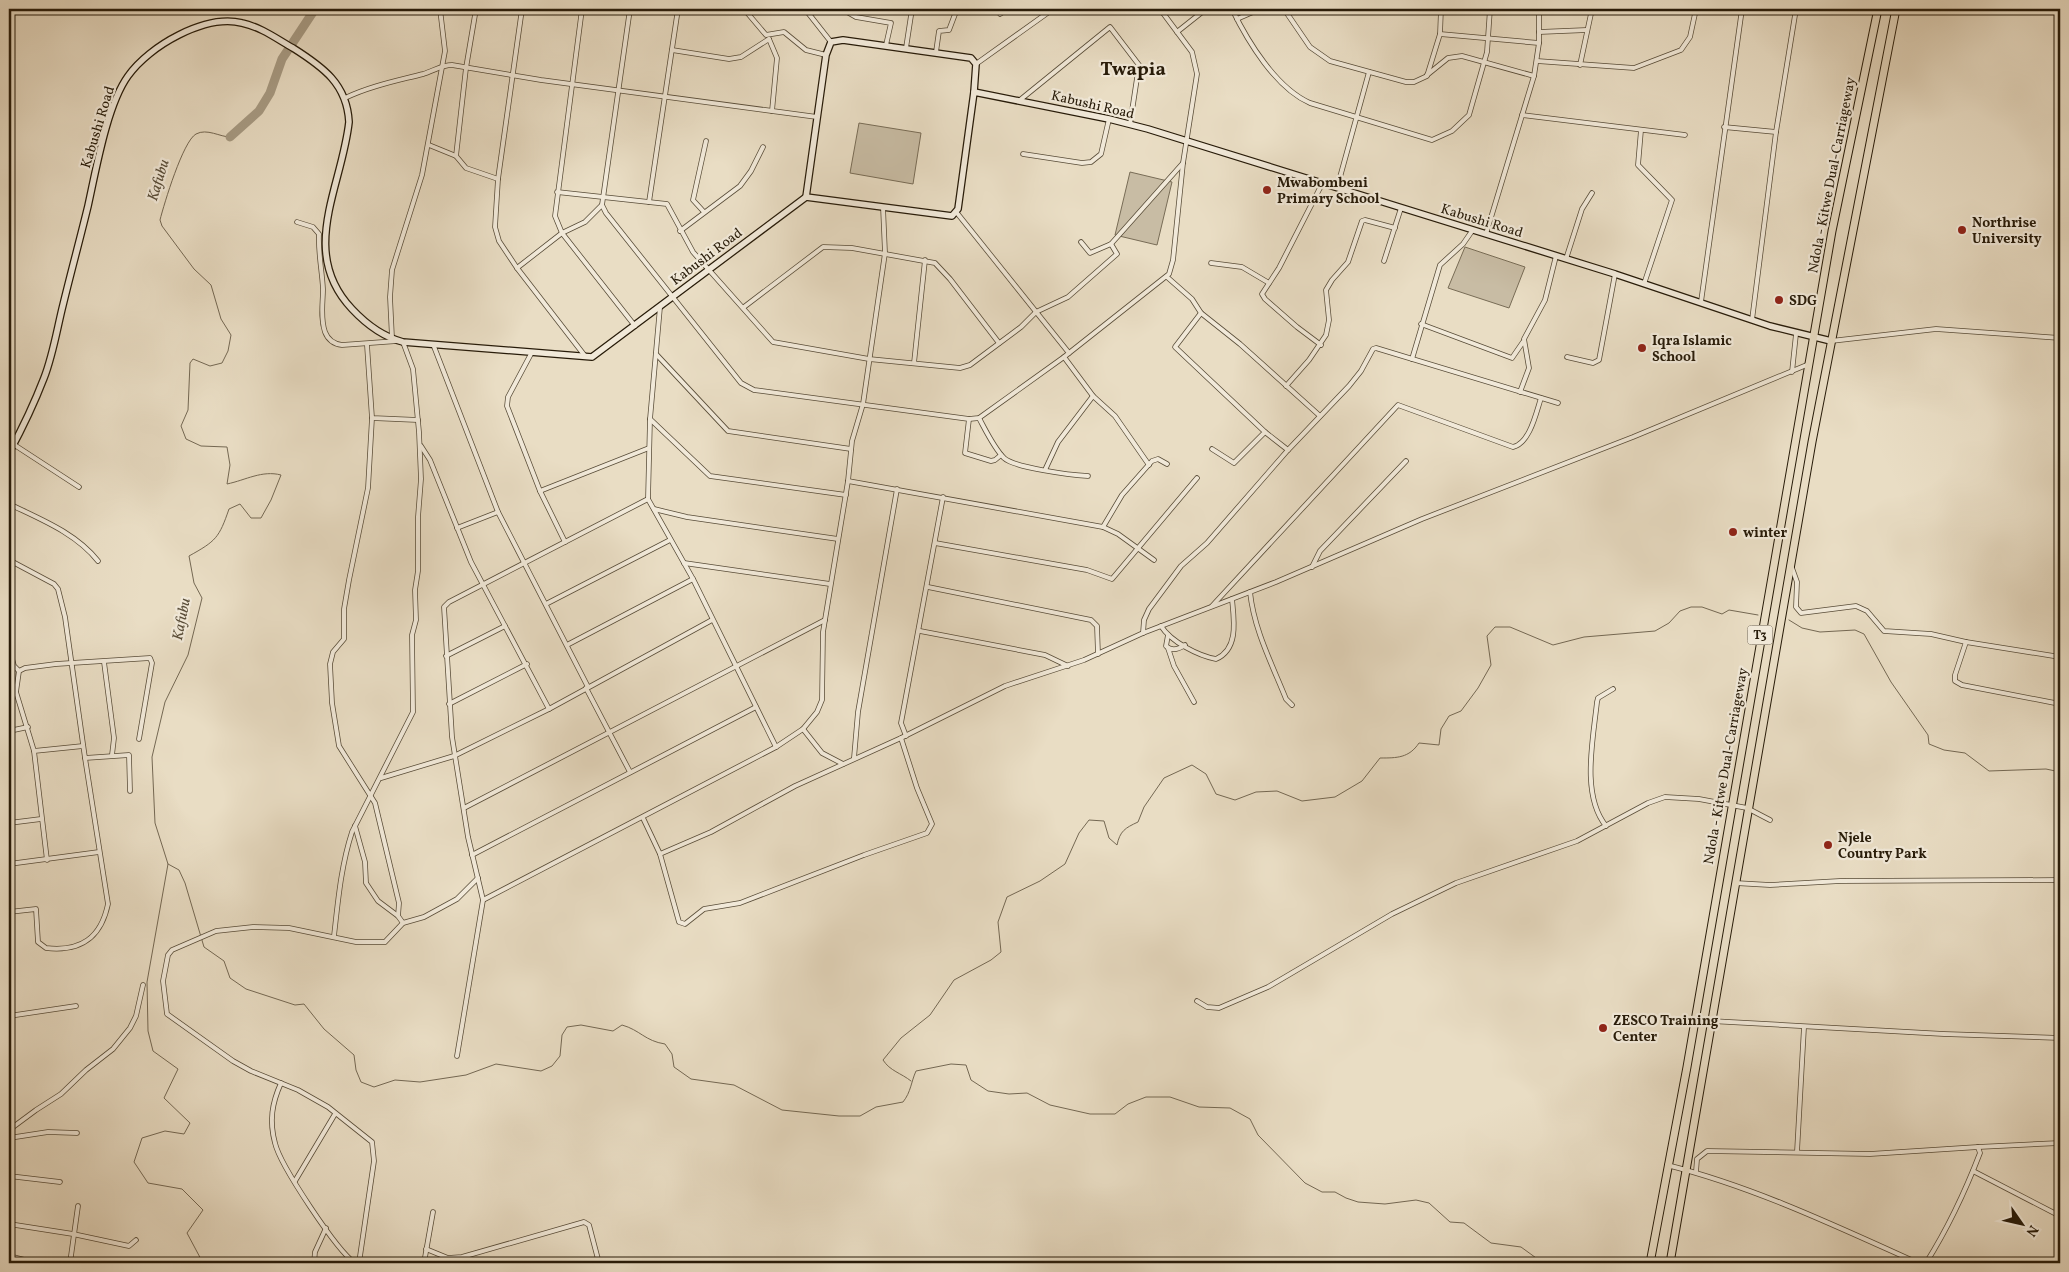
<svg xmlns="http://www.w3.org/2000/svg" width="2069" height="1272" viewBox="0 0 2069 1272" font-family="Vollkorn,serif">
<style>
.green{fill:#c8bca4;stroke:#786c56}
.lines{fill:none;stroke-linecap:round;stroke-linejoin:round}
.stream{stroke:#746853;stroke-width:1}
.river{stroke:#a79b84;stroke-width:9}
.minor-casing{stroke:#584c38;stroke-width:5.5}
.secondary-casing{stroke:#271b09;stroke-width:8}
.trunk-casing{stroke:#271b09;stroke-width:9}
.minor{stroke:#f1e9d9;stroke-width:4}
.secondary{stroke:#f1e9d9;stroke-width:5.5}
.trunk{stroke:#e9ddc4;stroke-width:7}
.poi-dot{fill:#8f2418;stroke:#f1e9d9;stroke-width:2}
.labels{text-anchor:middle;stroke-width:4.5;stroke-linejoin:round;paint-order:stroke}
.shield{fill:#f1e9d9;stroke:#645947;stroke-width:1}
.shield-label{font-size:12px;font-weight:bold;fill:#271b09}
.street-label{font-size:14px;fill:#271b09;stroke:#f1e9d9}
.poi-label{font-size:14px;font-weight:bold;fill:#271b09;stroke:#f1e9d9;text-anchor:start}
.water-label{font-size:15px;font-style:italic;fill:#5a4e3a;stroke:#f1e9d9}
.district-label{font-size:19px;font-weight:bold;fill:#271b09;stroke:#f1e9d9}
</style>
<rect width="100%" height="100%" fill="#e9ddc4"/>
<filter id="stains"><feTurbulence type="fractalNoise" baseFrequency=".004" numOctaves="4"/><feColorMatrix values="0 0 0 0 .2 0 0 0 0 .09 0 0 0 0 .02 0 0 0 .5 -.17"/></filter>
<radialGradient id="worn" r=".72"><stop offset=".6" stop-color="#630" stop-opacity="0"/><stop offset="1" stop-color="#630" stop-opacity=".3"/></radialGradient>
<g class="green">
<path d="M859 123 921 133 913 184 850 173Z"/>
<path d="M1130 172 1172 182 1157 245 1115 235Z"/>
<path d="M1465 247 1525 267 1509 308 1448 288Z"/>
</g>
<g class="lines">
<g class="stream">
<path d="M1789 620 1802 628 1820 632 1855 630 1864 634 1891 682 1928 735 1929 744 1944 750 1965 753 1989 771 2046 769 2060 772"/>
<path d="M168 864 179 870 185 883 204 947 224 961 230 978 246 989 295 1005 304 1004 324 1029 354 1055 356 1070 361 1082 374 1087 395 1080 420 1082 466 1075 496 1064 541 1071 552 1066 560 1056 562 1035 567 1027 581 1025 613 1031 622 1025C640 1030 645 1041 665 1044L672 1054 674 1067 691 1079 734 1085 782 1110 839 1116H860L876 1107 903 1102C911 1092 911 1082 916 1071L951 1064 966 1065 971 1080 988 1091 1009 1094 1027 1093 1050 1105 1090 1114H1115L1128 1104 1146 1097H1170L1199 1107 1230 1108 1250 1119 1258 1135 1305 1183 1322 1192H1335L1346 1198 1358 1202 1385 1204 1416 1200 1429 1203 1450 1222 1464 1223 1491 1243 1521 1247 1543 1263"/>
<path d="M911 1081C901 1073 890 1071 883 1060L901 1038 930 1015 954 980 991 960 1001 952 998 922 1007 897 1040 881 1065 864 1079 833 1089 820 1104 821 1109 838 1117 845C1120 831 1125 828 1138 822L1144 807 1164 778 1192 765 1206 774 1216 794 1235 800 1256 792 1277 791 1302 801 1335 797 1362 781 1380 758C1397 758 1409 758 1419 743L1439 745 1441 729 1449 716 1461 711 1478 688 1491 665 1487 636 1495 627H1510L1553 645 1584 637 1655 631 1669 623 1680 611 1691 607H1702L1722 614 1729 610 1758 615"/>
<path d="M203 1263 187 1233 203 1210 182 1189 148 1183 134 1162 142 1138 165 1131 184 1134 190 1123 164 1098 178 1069 153 1051 148 1031 147 982 168 864 155 823 152 757 165 702 188 655 202 598 194 583 189 556C216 541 219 538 229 509L240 504 251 518H261L271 500 281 475C262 470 246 480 227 484L230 465 227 447 201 446 186 439 181 426 188 410 190 363 193 359 210 366 222 363 228 351 231 335 221 319 211 285 194 269 162 226 160 220C164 204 183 141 196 134 207 128 220 137 230 137"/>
</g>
<path class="river" d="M230 137 259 111 270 93 282 59 315 9"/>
<defs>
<g id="minor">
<path d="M476 9 466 68 456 156 466 168 498 179"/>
<path d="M522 9 498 179 495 227 499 241 517 268 585 356"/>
<path d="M582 9 555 216 562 233 635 326"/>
<path d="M630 9 602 205 606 213 741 383 754 390 969 419 979 418 1064 357 1169 274 1173 260 1183 163 1197 74 1192 52 1160 9"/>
<path d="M744 9 766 35 784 32 806 50 826 55"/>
<path d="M805 9 831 42"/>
<path d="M842 9 856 17 891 23 886 45"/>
<path d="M1232 9C1248 42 1276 88 1310 103L1432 140 1452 131 1469 115 1487 52 1490 9"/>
<path d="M1284 9 1310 47 1330 61 1406 82H1414L1427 76 1440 34 1441 9"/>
<path d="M1000 14 1007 9"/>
<path d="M1237 19 1260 9"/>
<path d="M1177 32 1206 9"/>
<path d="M1539 32 1587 30"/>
<path d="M1440 34 1539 43"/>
<path d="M769 39 777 58 772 111"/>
<path d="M906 48 912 9"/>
<path d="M672 50 729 59 741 57 769 39"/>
<path d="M936 52 939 31 949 30 957 9"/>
<path d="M1537 61 1634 68 1681 50 1690 37 1696 9"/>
<path d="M976 64 1053 9"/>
<path d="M1580 65 1592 9"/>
<path d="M1427 75 1448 58 1462 56 1534 76"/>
<path d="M345 98C370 86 396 81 423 74 433 71 442 65 452 65L541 80 817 117"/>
<path d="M1020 100 1110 27 1139 65 1130 124"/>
<path d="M1522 115 1685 135"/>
<path d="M1724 127 1776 132"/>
<path d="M1641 130 1638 165 1672 200 1644 284"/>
<path d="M429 145 456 156"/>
<path d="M1023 154 1082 163 1091 162 1101 154 1109 119"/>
<path d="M1337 188 1369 72"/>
<path d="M557 192 667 204 693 252 773 342 869 359 960 368 970 365 1021 327 1036 312 1068 297 1117 254 1111 244"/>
<path d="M649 202 678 9"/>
<path d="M704 212 693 200 706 141"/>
<path d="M957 213 1069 353"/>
<path d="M297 222 313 227 319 234C318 253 322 270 323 289 323 302 320 318 325 332 328 340 334 344 342 345L397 341"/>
<path d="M680 231 740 186 751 171 763 147"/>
<path d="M1486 234 1534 76 1539 43V9"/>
<path d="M1081 242 1090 253 1111 244 1183 163"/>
<path d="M1566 259 1582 209 1592 193"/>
<path d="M1384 261 1401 208"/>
<path d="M1211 263 1242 267 1269 283"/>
<path d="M517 268 562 233 585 222 602 205"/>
<path d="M1167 277 1192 299 1201 313 1240 344 1320 416"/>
<path d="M1701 302 1742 9"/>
<path d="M660 307 650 419 648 499 693 579 776 747"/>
<path d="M744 307 823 247 852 248 935 263 950 279 999 343"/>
<path d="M1201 313 1175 347 1265 432 1234 463 1212 449"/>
<path d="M1752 320 1776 132 1796 9"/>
<path d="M1421 324 1512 358 1523 342"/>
<path d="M392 338 390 297 392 270 422 175 445 51 440 9"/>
<path d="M1831 341 1936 329 2060 338"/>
<path d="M433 344 498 512 588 687"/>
<path d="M367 345 372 418 418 420"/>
<path d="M1321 345 1297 327 1265 299 1262 294 1279 268 1322 184"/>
<path d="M532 352 508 397 507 406 540 491 565 542"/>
<path d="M656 354 728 431 851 449"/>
<path d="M1064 357 1093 396 1115 416 1149 465"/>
<path d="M1567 357 1593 363 1599 360 1615 274"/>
<path d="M9 358V357"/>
<path d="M1412 359 1440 265 1463 244 1472 231"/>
<path d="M914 363 925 260"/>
<path d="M1792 372 1796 334"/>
<path d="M1286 386 1309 360 1326 335 1329 320 1326 290 1332 280 1348 262 1362 221 1365 220 1395 228"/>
<path d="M1520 392 1529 368 1524 339 1545 300 1556 256"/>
<path d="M372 418 368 488 349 580 344 609V639L333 652 330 664 332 703 339 746 375 803 399 903 398 916"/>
<path d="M979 418C986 431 994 448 1004 458 1015 468 1071 475 1088 476"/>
<path d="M650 419 710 476 846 495"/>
<path d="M969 419 965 453 991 461 995 460 1001 455"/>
<path d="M1265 432 1288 450"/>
<path d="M13 444 79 487"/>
<path d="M421 446 430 460 471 562 549 709"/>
<path d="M1045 470 1058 442 1093 396"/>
<path d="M848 481 1103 527 1118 534 1154 560"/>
<path d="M540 491 649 448"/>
<path d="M9 504C40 519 76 533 98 561"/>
<path d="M654 509 687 517 838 539"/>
<path d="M1103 527 1122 495 1152 461 1158 459 1167 464"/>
<path d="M457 528 498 512"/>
<path d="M935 543 1087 570 1112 579 1197 478"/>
<path d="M9 560 54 584 58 589 65 617 85 758 129 755 130 791"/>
<path d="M684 563 830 584"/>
<path d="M1312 567 1320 551 1406 461"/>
<path d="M1792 568 1797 582 1796 607 1801 613 1856 606 1867 611 1884 631 1931 634 1966 642 1955 675V681L1962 685 2060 704"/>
<path d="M928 587 1091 620 1097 626 1098 654"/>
<path d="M1250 592C1254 630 1272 664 1286 699L1292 705"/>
<path d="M546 604 670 540"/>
<path d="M1212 606 1398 405 1513 447C1530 443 1536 413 1541 398"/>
<path d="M1161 626C1171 642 1199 656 1216 659 1239 649 1234 620 1232 599"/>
<path d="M920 631 1045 655 1068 666"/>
<path d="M1143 633 1144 620 1149 609 1181 566 1207 543 1288 450 1349 386 1361 371 1373 349 1376 348 1558 403"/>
<path d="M1168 635 1166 646C1172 652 1179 649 1185 645"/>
<path d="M1966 642 2060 657"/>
<path d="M567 645 693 579"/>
<path d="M9 648 14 666 19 671"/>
<path d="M1168 648 1174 666 1194 702"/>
<path d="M446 656 505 626"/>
<path d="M104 662 114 738 112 755"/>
<path d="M586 688 630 772"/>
<path d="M9 693 16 692"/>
<path d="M449 704 527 664"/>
<path d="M803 729 822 753 843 764"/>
<path d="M9 731 28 727"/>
<path d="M906 736 901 723 943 497"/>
<path d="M34 751 83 746"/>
<path d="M854 758 858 712 897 489"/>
<path d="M381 778 454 756 549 709 712 620"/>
<path d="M464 808 825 620"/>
<path d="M643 818 660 854 679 922 685 924 704 909 740 903 864 855 927 833 932 824 917 788 901 738"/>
<path d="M9 823 41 819"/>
<path d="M355 826 365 862 366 883 378 901 398 916 403 923"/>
<path d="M1606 826C1581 795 1593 740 1597 702L1598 698 1613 689"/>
<path d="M660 854 711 832 795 786 901 738 1005 686 1084 660 1143 633 1276 582 1422 519 1633 437 1809 364"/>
<path d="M472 855 756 707"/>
<path d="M47 860 34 751 16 692 19 671 25 668 56 664 150 658 152 663 139 739"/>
<path d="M9 864 99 852"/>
<path d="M1735 883 1770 885 1840 881 2060 880"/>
<path d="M483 900 776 747 803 729 817 712 822 700 823 632 848 481 852 441 863 404 885 253 883 207"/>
<path d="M9 912 36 909 38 942 46 948C81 952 101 938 108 904L85 758"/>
<path d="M334 936C338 901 341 866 352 832L413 712 412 635 416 620 415 590 418 571V517L421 479 419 432 413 369 403 342"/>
<path d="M1197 1001 1207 1007 1219 1008 1268 987 1392 914 1456 883 1577 841 1648 803 1665 797 1699 799 1747 808 1770 820"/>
<path d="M9 1016 76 1006"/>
<path d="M1711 1021 1944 1034 2060 1038"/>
<path d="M457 1056 483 900 468 837 452 737 444 607 449 602 648 499"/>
<path d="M281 1083C272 1103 269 1121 275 1143 280 1165 337 1251 355 1263"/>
<path d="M9 1130 36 1110 61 1094 86 1070 113 1049 130 1028 136 1016 143 985"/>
<path d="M9 1138 48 1132 77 1133"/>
<path d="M1978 1147 2060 1143"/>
<path d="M1797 1152 1804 1027"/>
<path d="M1667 1165C1754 1187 1836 1226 1918 1263"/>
<path d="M1973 1171 2060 1216"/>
<path d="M1696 1172 1697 1159 1707 1151 1870 1154 1978 1147 1980 1153C1965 1192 1948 1228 1926 1263"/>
<path d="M9 1176 60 1182"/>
<path d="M295 1181 335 1114"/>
<path d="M9 1224 73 1234 129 1246 136 1240"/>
<path d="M426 1249 448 1258 462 1257 584 1222 589 1225 599 1263"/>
<path d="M9 1256 36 1263"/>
<path d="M70 1263 78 1206"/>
<path d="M314 1263 315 1252 326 1228"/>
<path d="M359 1263 374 1161 372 1142 328 1107 298 1090 251 1071 233 1061 167 1014 163 981 168 955 172 950 216 931 253 927 289 928 356 942H385L403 923 424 917 457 899 478 878"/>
<path d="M424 1263 433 1212"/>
</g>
<g id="secondary">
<path d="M806 197 826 55 831 42 843 40 971 58 976 64 974 92"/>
<path d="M9 453C22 429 34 404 44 378 53 355 57 329 63 305 71 272 80 239 88 206 96 170 107 105 128 76 149 46 205 14 242 23 261 27 277 39 293 48 323 67 347 84 349 122 342 187 298 252 352 309 366 324 384 337 403 342L592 357 806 197 952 216 958 209 974 92 1109 119 1148 129 1615 274 1770 326 1831 341"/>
</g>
<g id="trunk">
<path d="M1650 1263 1687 1067 1832 231 1878 9"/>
<path d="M1670 1263 1812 442 1896 9"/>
</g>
</defs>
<use href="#minor" class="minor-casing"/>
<use href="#secondary" class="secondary-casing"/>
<use href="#trunk" class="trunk-casing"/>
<use href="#minor" class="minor"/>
<use href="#secondary" class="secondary"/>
<use href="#trunk" class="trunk"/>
</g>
<g class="poi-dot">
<circle cx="1267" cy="190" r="5"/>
<circle cx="1962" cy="230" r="5"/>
<circle cx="1779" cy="300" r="5"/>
<circle cx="1642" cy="348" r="5"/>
<circle cx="1733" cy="532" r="5"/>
<circle cx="1828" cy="845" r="5"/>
<circle cx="1603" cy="1028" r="5"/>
</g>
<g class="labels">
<rect class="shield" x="1747.5" y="625.5" width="25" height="19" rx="4"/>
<g class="shield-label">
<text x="1760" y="639">T3</text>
</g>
<g class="street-label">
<text transform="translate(1093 104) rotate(13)" y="5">Kabushi Road</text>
<text transform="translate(97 127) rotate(-73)" y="5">Kabushi Road</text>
<text transform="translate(1831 175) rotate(-79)" y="5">Ndola - Kitwe Dual-Carriageway</text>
<text transform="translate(1482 220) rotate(17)" y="5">Kabushi Road</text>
<text transform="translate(706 256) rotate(-37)" y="5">Kabushi Road</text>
<text transform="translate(1725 766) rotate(-80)" y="5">Ndola - Kitwe Dual-Carriageway</text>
</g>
<g class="poi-label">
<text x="1277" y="187">Mwabombeni<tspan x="1277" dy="16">Primary School</tspan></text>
<text x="1972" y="227">Northrise<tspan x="1972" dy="16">University</tspan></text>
<text x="1789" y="305">SDG</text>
<text x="1652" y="345">Iqra Islamic<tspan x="1652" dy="16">School</tspan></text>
<text x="1743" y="537">winter</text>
<text x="1838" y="842">Njele<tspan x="1838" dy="16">Country Park</tspan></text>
<text x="1613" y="1025">ZESCO Training<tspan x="1613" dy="16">Center</tspan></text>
</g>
<g class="water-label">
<text transform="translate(158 180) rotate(-73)" y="5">Kafubu</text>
<text transform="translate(181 619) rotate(-79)" y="5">Kafubu</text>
</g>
<g class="district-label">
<text x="1133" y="75">Twapia</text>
</g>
</g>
<rect width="2069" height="1272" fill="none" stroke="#e9ddc4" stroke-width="30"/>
<rect x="10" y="10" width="2049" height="1252" fill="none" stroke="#271b09" stroke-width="2.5"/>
<rect x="15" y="15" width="2039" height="1242" fill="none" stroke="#271b09"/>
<g transform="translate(2022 1224) rotate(124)" stroke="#f1e9d9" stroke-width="4" paint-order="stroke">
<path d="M0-4L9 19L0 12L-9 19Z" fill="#271b09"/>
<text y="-8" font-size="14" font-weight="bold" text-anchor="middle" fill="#271b09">N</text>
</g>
<rect width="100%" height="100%" filter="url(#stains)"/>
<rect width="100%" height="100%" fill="url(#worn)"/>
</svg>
